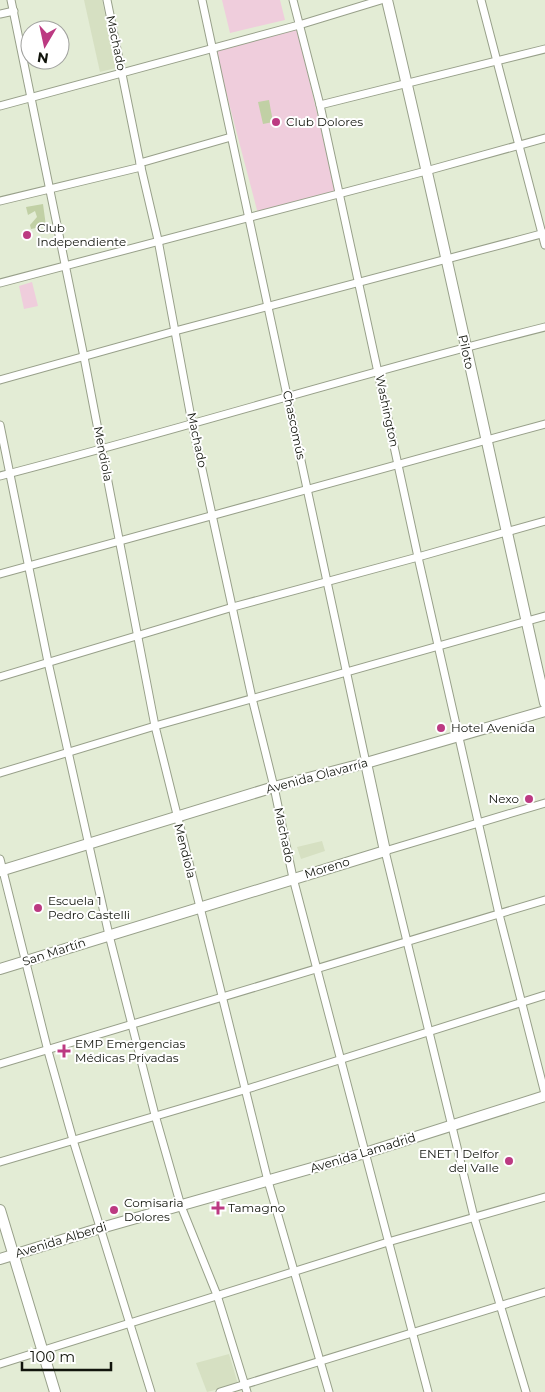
<svg xmlns="http://www.w3.org/2000/svg" width="545" height="1392" viewBox="0 0 545 1392" font-family="Montserrat,sans-serif">
<style>
.built{fill:#d6e0c2}
.green{fill:#efcddc}
.water{fill:#c1d0a5}
.lines{fill:none;stroke-linecap:round;stroke-linejoin:round}
.street-casing{stroke:#98a08a;stroke-width:9}
.secondary-casing{stroke:#98a08a;stroke-width:12}
.street{stroke:#fff;stroke-width:7}
.secondary{stroke:#fff;stroke-width:10}
.poi-dot{fill:#bc3a82;stroke:#fff;stroke-width:2}
.labels{text-anchor:middle;stroke-width:4;stroke-linejoin:round;paint-order:stroke}
.street-label{font-size:12px;fill:#11140c;stroke:#fff}
.poi-label{font-size:12px;fill:#11140c;stroke:#fff;text-anchor:start}
</style>
<rect width="100%" height="100%" fill="#e3ecd5"/>
<g class="built">
<path d="M84 0H102L116 68 100 72Z"/>
<path d="M322 841 325 851 301 859 297 847Z"/>
<path d="M229 1354 238 1384 207 1392 196 1363Z"/>
</g>
<g class="green">
<path d="M222 0H280L285 20 230 33Z"/>
<path d="M297 28 336 194 258 214 215 50Z"/>
<path d="M32 282 38 306 24 309 19 286Z"/>
</g>
<g class="water">
<path d="M269 100 273 122 263 124 258 102Z"/>
<path d="M43 204 46 226 31 229 30 225 37 217 35 211 28 215 26 207Z"/>
</g>
<g class="lines">
<defs>
<g id="street">
<path d="M11 0 84 357 155 726 268 1181 329 1392"/>
<path d="M107 0 140 163 158 240 192 423 252 698 274 787 293 878 428 1392"/>
<path d="M202 0 366 763"/>
<path d="M293 0 320 105 418 557 499 914 545 1094"/>
<path d="M481 0 545 245"/>
<path d="M0 14 14 11"/>
<path d="M320 105 545 49"/>
<path d="M0 106 299 25 381 0"/>
<path d="M140 163 231 137"/>
<path d="M0 201 141 167"/>
<path d="M0 283 426 171 545 138"/>
<path d="M0 380 175 331 545 233"/>
<path d="M0 425 48 662 109 935 155 1115 181 1206 217 1295 247 1392"/>
<path d="M0 476C182 429 362 373 545 327"/>
<path d="M0 574 545 424"/>
<path d="M0 677 233 607 418 557 545 521"/>
<path d="M0 773 155 726 545 616"/>
<path d="M0 859 48 1051 73 1140 151 1392"/>
<path d="M0 1064 545 900"/>
<path d="M0 1162 244 1090 545 995"/>
<path d="M0 1364 388 1242 545 1197"/>
<path d="M220 1392 545 1292"/>
<path d="M526 1392 474 1217 385 851 545 803"/>
</g>
<g id="secondary">
<path d="M387 0C443 234 492 469 545 703"/>
<path d="M0 871 274 787 366 763 545 711"/>
<path d="M0 969 385 851 366 763"/>
<path d="M0 1210 55 1392"/>
<path d="M0 1259 101 1228 365 1153 545 1096"/>
</g>
</defs>
<use href="#street" class="street-casing"/>
<use href="#secondary" class="secondary-casing"/>
<use href="#street" class="street"/>
<use href="#secondary" class="secondary"/>
</g>
<g class="poi-dot">
<circle cx="276" cy="122" r="5"/>
<circle cx="27" cy="235" r="5"/>
<circle cx="441" cy="728" r="5"/>
<circle cx="529" cy="799" r="5"/>
<circle cx="38" cy="908" r="5"/>
<path d="M61.5 1043.5h5v5h5v5h-5v5h-5v-5h-5v-5h5z"/>
<circle cx="509" cy="1161" r="5"/>
<path d="M215.5 1200.5h5v5h5v5h-5v5h-5v-5h-5v-5h5z"/>
<circle cx="114" cy="1210" r="5"/>
</g>
<g class="labels">
<g class="street-label">
<text transform="translate(116 43) rotate(78)" y="4">Machado</text>
<text transform="translate(466 352) rotate(78)" y="4">Piloto</text>
<text transform="translate(387 411) rotate(78)" y="4">Washington</text>
<text transform="translate(294 425) rotate(78)" y="4">Chascomús</text>
<text transform="translate(197 440) rotate(78)" y="4">Machado</text>
<text transform="translate(103 454) rotate(79)" y="4">Mendiola</text>
<text transform="translate(317 776) rotate(-15)" y="4">Avenida Olavarría</text>
<text transform="translate(284 835) rotate(78)" y="4">Machado</text>
<text transform="translate(185 851) rotate(76)" y="4">Mendiola</text>
<text transform="translate(327 868) rotate(-17)" y="4">Moreno</text>
<text transform="translate(54 952) rotate(-18)" y="4">San Martín</text>
<text transform="translate(363 1153) rotate(-17)" y="4">Avenida Lamadrid</text>
<text transform="translate(61 1240) rotate(-17)" y="4">Avenida Alberdi</text>
</g>
<g class="poi-label">
<text x="286" y="126">Club Dolores</text>
<text x="37" y="232">Club<tspan x="37" dy="14">Independiente</tspan></text>
<text x="451" y="732">Hotel Avenida</text>
<text x="519" y="803" text-anchor="end">Nexo</text>
<text x="48" y="905">Escuela 1<tspan x="48" dy="14">Pedro Castelli</tspan></text>
<text x="75" y="1048">EMP Emergencias<tspan x="75" dy="14">Médicas Privadas</tspan></text>
<text x="499" y="1158" text-anchor="end">ENET 1 Delfor<tspan x="499" dy="14">del Valle</tspan></text>
<text x="124" y="1207">Comisaria<tspan x="124" dy="14">Dolores</tspan></text>
<text x="228" y="1212">Tamagno</text>
</g>
</g>
<g transform="translate(45 45) rotate(189)"><circle r="24" fill="#ffffff" stroke="#a0a19e"/>
<path d="M0-4L9 19L0 12L-9 19Z" fill="#bc3a82"/>
<text y="-8" font-size="14" font-weight="bold" text-anchor="middle" fill="#11140c">N</text>
</g>
<path d="M22 1362v8h89v-8" fill="none" stroke="#11140c" stroke-width="2.5"/>
<text x="30" y="1362" font-size="15" fill="#11140c" stroke="#ffffff" stroke-width="4" paint-order="stroke">100 m</text>
</svg>
